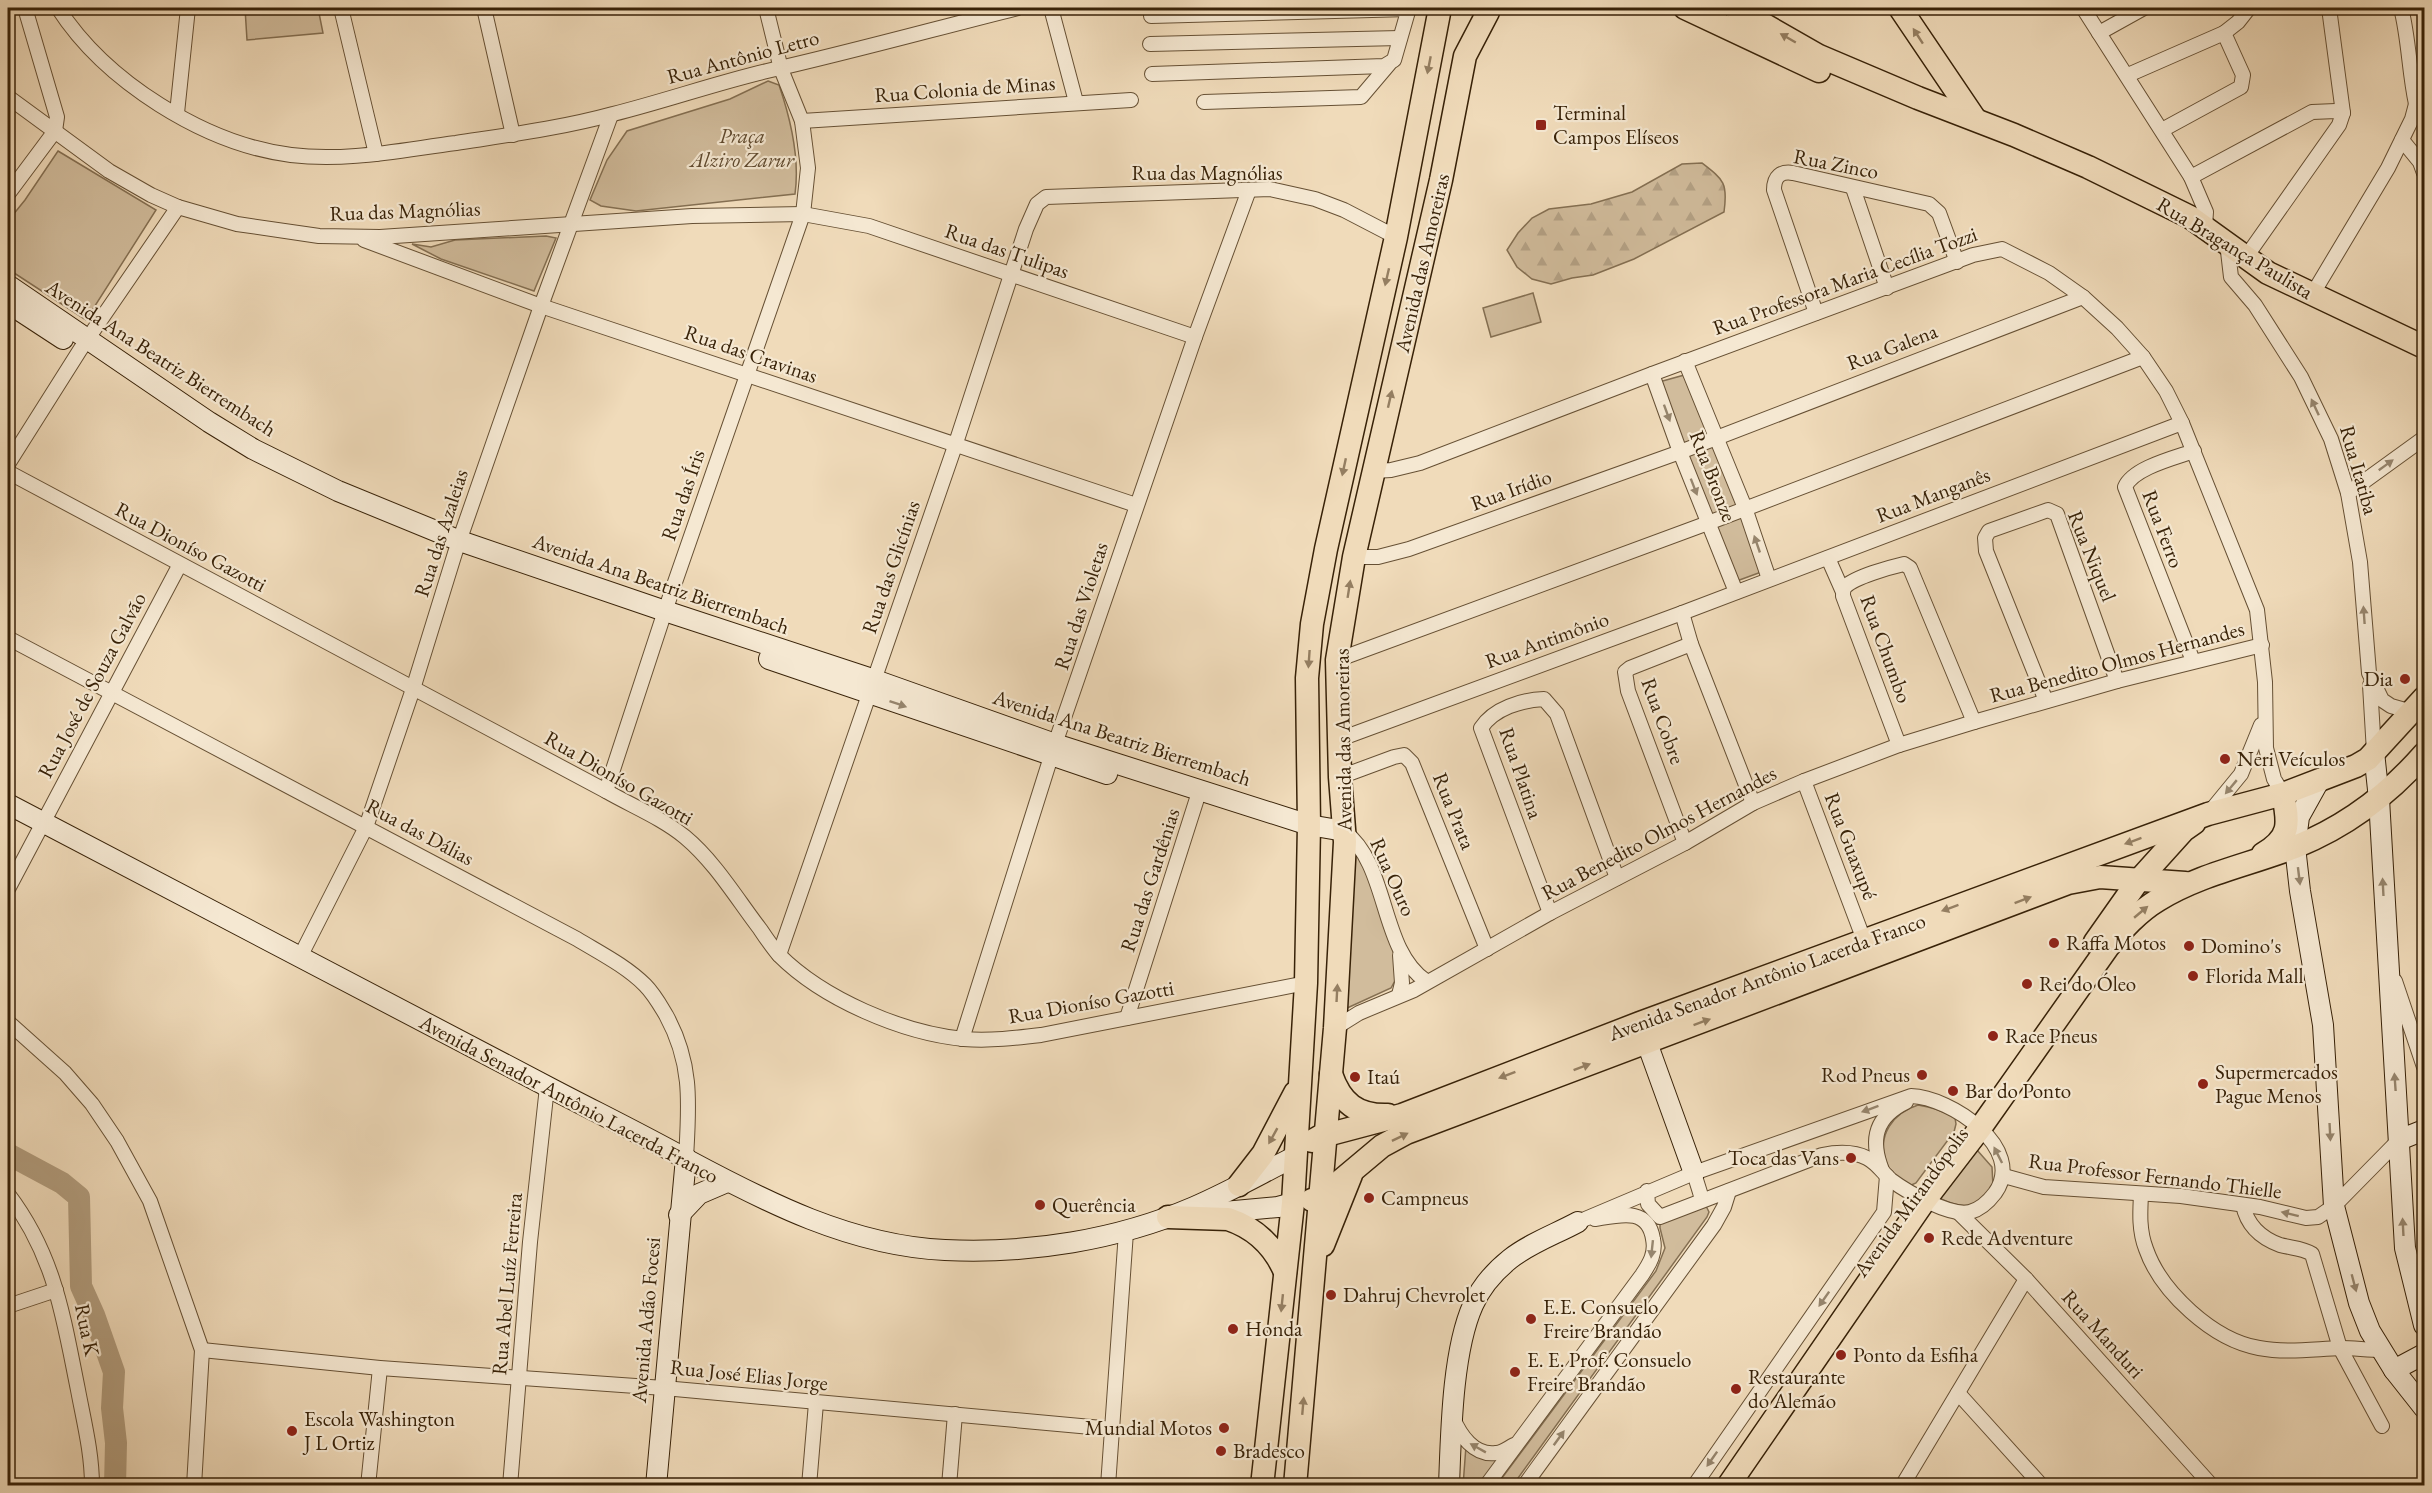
<svg xmlns="http://www.w3.org/2000/svg" width="2432" height="1493" viewBox="0 0 2432 1493" font-family="'EB Garamond',serif">
<style>
.forest{fill:url(#forest-firs);stroke:#846f52;stroke-width:1.5}
.green{fill:#d1bc9c;stroke:#846f52;stroke-width:1.5}
.lines{fill:none;stroke-linecap:round;stroke-linejoin:round}
.river{stroke:#b19c7d;stroke-width:22}
.street-casing{stroke:#665034;stroke-width:16}
.secondary-casing{stroke:#382208;stroke-width:22}
.primary-casing{stroke:#382208;stroke-width:25}
.street{stroke:#f5e8d2;stroke-width:14}
.secondary{stroke:#f5e8d2;stroke-width:20}
.primary{stroke:#f0dbba;stroke-width:22}
.oneway{fill:#947e61}
.oneway2{fill:#96856d}
.poi-dot{fill:#8f2418;stroke:#f5e8d2;stroke-width:2}
.labels{text-anchor:middle;stroke-width:4.5;stroke-linejoin:round;paint-order:stroke}
.street-label{font-size:21px;fill:#382208;stroke:#f5e8d2}
.poi-label{font-size:21px;fill:#382208;stroke:#f5e8d2;text-anchor:start}
.park-label{font-size:21px;font-style:italic;fill:#5e482d;stroke:#f5e8d2}
</style>
<defs>
<pattern id="forest-firs" width="22" height="20" patternUnits="userSpaceOnUse" patternTransform="scale(1.5)"><rect width="22" height="20" fill="#d1bc9c"/><path d="M5 1l3.5 6h-7zM16 11l3.5 6h-7z" fill="#b4a185"/></pattern>
</defs>
<rect width="100%" height="100%" fill="#f0dbba"/>
<filter id="stains"><feTurbulence type="fractalNoise" baseFrequency=".00333" numOctaves="4"/><feColorMatrix values="0 0 0 0 .2 0 0 0 0 .09 0 0 0 0 .02 0 0 0 .5 -.17"/></filter>
<radialGradient id="worn" r=".72"><stop offset=".6" stop-color="#630" stop-opacity="0"/><stop offset="1" stop-color="#630" stop-opacity=".3"/></radialGradient>
<path class="forest" d="M1702 163C1724 180 1728 183 1724 212L1634 259 1593 275 1572 278 1551 284 1532 279 1517 267 1507 250 1518 233 1532 218 1549 209 1591 204 1632 192 1682 164Z"/>
<g class="green">
<path d="M245 8H318L323 33 247 40Z"/>
<path d="M768 81 779 85C791 120 800 158 795 194L636 211 601 206 590 200 607 160 627 131 730 99Z"/>
<path d="M58 151 156 210 86 320 8 269V221L25 200Z"/>
<path d="M546 236 556 238 534 291 441 259 412 244 431 247 455 240Z"/>
<path d="M1533 293 1541 322 1491 337 1483 308Z"/>
<path d="M1688 374 1764 571 1734 582 1659 382Z"/>
<path d="M1349 840 1360 854 1396 949 1397 977 1391 988 1345 1009Z"/>
<path d="M1918 1105C1932 1107 1942 1110 1955 1118L1956 1124 1954 1132 1916 1183 1907 1187C1903 1183 1895 1180 1892 1175 1889 1172 1888 1165 1886 1161 1877 1135 1893 1113 1918 1105Z"/>
<path d="M1977 1150 1992 1167 1993 1186C1976 1209 1964 1210 1939 1198Z"/>
<path d="M1705 1204 1709 1212 1707 1217 1513 1485 1496 1486 1656 1271 1665 1248 1660 1228V1222Z"/>
<path d="M1466 1446C1478 1456 1487 1464 1502 1457L1481 1485 1463 1486Z"/>
</g>
<g class="lines">
<path class="river" d="M8 1154 62 1183 79 1197 81 1286 94 1315 114 1372 112 1408 116 1443 115 1486"/>
<defs>
<g id="street">
<path d="M58 8C105 81 204 144 291 155 346 162 401 150 456 143 508 135 562 128 613 114 665 101 716 83 767 71 851 52 934 29 1018 8"/>
<path d="M341 8 376 154"/>
<path d="M484 8 513 135"/>
<path d="M1051 8 1076 102"/>
<path d="M2083 8 2191 177 2206 212 2205 226"/>
<path d="M2401 8C2409 39 2409 72 2416 104"/>
<path d="M1151 16 1409 9"/>
<path d="M2099 33 2144 8"/>
<path d="M1150 44 1400 38"/>
<path d="M1152 74 1384 66 1394 60 1409 8"/>
<path d="M2128 75 2224 33"/>
<path d="M8 97 109 171 151 195 178 207 237 224 319 236 380 237 692 216 803 214 869 226 1195 337"/>
<path d="M1204 102 1361 97 1389 64"/>
<path d="M177 113 188 8"/>
<path d="M802 121 1131 100"/>
<path d="M2162 130 2241 87 2243 75 2224 33 2238 22 2249 8"/>
<path d="M2402 140 2420 162 2424 173"/>
<path d="M2191 177 2312 112 2336 111 2343 113"/>
<path d="M1853 188 1887 288"/>
<path d="M8 194 55 131 57 117 25 8"/>
<path d="M364 240 541 306 1136 505"/>
<path d="M2227 243 2231 277 2255 305 2301 377 2331 439 2348 493 2360 562 2369 673 2382 700 2391 706 2412 712"/>
<path d="M2246 257 2339 125 2343 113 2329 8"/>
<path d="M2312 295 2388 168 2412 119 2416 104 2424 98"/>
<path d="M1816 313 1774 190C1774 176 1781 171 1793 173L1929 204 1939 213 1957 262"/>
<path d="M1685 361 1745 508 1769 579"/>
<path d="M1652 374 1680 452 1736 592"/>
<path d="M8 464 80 350 178 207"/>
<path d="M1374 471 1391 470 1420 463 1652 374 1973 255 2002 249 2049 273 2083 297 2117 328 2143 357 2166 391 2182 423 2257 610 2265 682 2266 748 2274 779 2283 794"/>
<path d="M8 472 606 791C632 806 662 818 685 837 715 862 737 899 760 929 766 938 772 947 779 955 823 999 902 1033 964 1039 990 1041 1016 1038 1041 1035L1306 983"/>
<path d="M2348 493 2424 438"/>
<path d="M1354 557H1378L1409 549 1680 452 2083 297"/>
<path d="M1828 558 1843 592"/>
<path d="M1682 613 1691 644 1753 803"/>
<path d="M8 638 577 939C600 953 626 966 645 985 654 994 660 1005 666 1015 693 1064 689 1105 686 1158"/>
<path d="M1337 660 1708 523 2143 357"/>
<path d="M2193 661 2125 487C2133 468 2174 458 2194 451"/>
<path d="M2370 685 2374 752"/>
<path d="M2046 701 1986 551 1985 538 1989 531 2048 510 2057 514 2117 681"/>
<path d="M1340 739 1682 613 2182 423"/>
<path d="M1899 745 1843 596C1843 593 1843 589 1845 587 1854 577 1891 567 1904 564L1910 568 1974 722"/>
<path d="M1340 777 1394 757 1404 755 1412 763 1487 949"/>
<path d="M1804 781 1867 948"/>
<path d="M606 791 665 611 803 214 808 168 802 121 781 69 766 8"/>
<path d="M2209 813 2241 774 2261 725"/>
<path d="M1344 831C1390 866 1379 949 1426 981"/>
<path d="M1685 843 1628 691 1625 672 1630 668 1691 644"/>
<path d="M8 889 179 566"/>
<path d="M1550 913 1481 728C1494 708 1522 700 1544 699L1557 714 1617 878"/>
<path d="M779 955 955 446 1026 229 1037 204 1046 197 1270 189 1315 199 1344 210 1396 237"/>
<path d="M299 959 366 827 413 689 455 553 541 306 611 115"/>
<path d="M2395 981 2424 1067"/>
<path d="M1399 995 1402 983 1400 955"/>
<path d="M1127 1018 1200 789"/>
<path d="M8 1022 65 1073 92 1104 117 1141 150 1201 202 1350 194 1486"/>
<path d="M1335 1028 1359 1013 1414 990 1550 913 1685 843 1753 803 1804 781 1899 745 1974 722 2117 681 2262 645"/>
<path d="M962 1039 1055 744 1195 337 1249 190"/>
<path d="M1882 1170C1870 1140 1875 1117 1906 1102"/>
<path d="M1694 1173 1702 1199"/>
<path d="M2004 1176 2044 1187 2181 1196 2260 1207 2306 1218 2318 1217 2334 1206 2399 1140"/>
<path d="M8 1194C55 1256 63 1316 78 1390 84 1422 92 1453 92 1486"/>
<path d="M2141 1195C2140 1213 2139 1231 2146 1249 2161 1292 2213 1340 2259 1348 2286 1353 2313 1349 2341 1348 2354 1348 2368 1350 2382 1350"/>
<path d="M2243 1205C2247 1225 2261 1238 2280 1245 2291 1248 2303 1248 2312 1254L2340 1348 2382 1426"/>
<path d="M1959 1213 2026 1279 2212 1486"/>
<path d="M1578 1222 1694 1173 1911 1096C1950 1097 2027 1148 1995 1193 1989 1201 1981 1209 1970 1212 1951 1217 1907 1192 1891 1180 1883 1173 1877 1163 1867 1158 1853 1151 1837 1152 1822 1155L1660 1217 1648 1204 1647 1191"/>
<path d="M8 1306 56 1290"/>
<path d="M202 1350 380 1368 664 1388 1113 1429"/>
<path d="M1958 1393 2042 1486"/>
<path d="M1453 1418C1460 1435 1474 1456 1496 1453 1502 1453 1508 1448 1514 1445"/>
<path d="M368 1486 380 1368"/>
<path d="M510 1486 530 1242 547 1087"/>
<path d="M809 1486 816 1403"/>
<path d="M949 1486 955 1414"/>
<path d="M1108 1486 1126 1232"/>
<path d="M1486 1486 1642 1275C1650 1263 1656 1253 1653 1239 1648 1207 1620 1215 1595 1219"/>
<path d="M1524 1486 1714 1225 1724 1207 1729 1191"/>
<path d="M1694 1486 1884 1212 1887 1176"/>
<path d="M1902 1486 2026 1279"/>
</g>
<g id="secondary">
<path d="M8 285 209 422 253 449 338 491 460 541 665 611 875 680 1055 744 1309 825 1344 831"/>
<path d="M8 303 63 339"/>
<path d="M769 659 1107 774"/>
<path d="M2374 752 2379 799 2405 1248 2424 1325"/>
<path d="M2319 781 2299 817 2295 847 2300 891 2323 1025 2334 1206 2359 1303 2370 1331 2394 1370 2424 1408"/>
<path d="M8 804C190 899 371 996 554 1090 598 1113 643 1135 686 1159 766 1202 852 1246 945 1250 1029 1254 1117 1240 1194 1207 1229 1192 1262 1173 1296 1156"/>
<path d="M1642 1029 1694 1173"/>
<path d="M2399 1140 2424 1130"/>
<path d="M1213 1213 1278 1207 1293 1203"/>
<path d="M679 1215 699 1194 727 1182"/>
<path d="M2394 1370 2424 1354"/>
<path d="M656 1486 686 1158"/>
<path d="M1449 1486C1451 1434 1452 1352 1473 1305 1481 1287 1495 1271 1510 1259 1530 1243 1556 1234 1578 1222"/>
</g>
<g id="primary">
<path d="M1685 8 1819 71"/>
<path d="M1735 8 1819 56 1918 98 2014 135 2088 167 2190 217 2268 273 2424 347"/>
<path d="M1900 8 1975 119"/>
<path d="M2263 854C2291 837 2289 824 2283 794"/>
<path d="M2095 942 2138 881 2184 830 2194 823"/>
<path d="M1331 1074C1341 1103 1357 1116 1388 1115"/>
<path d="M1312 1141 1319 1137 1402 1115 1640 1023 2208 814 2283 794 2356 766 2368 759 2424 698"/>
<path d="M1239 1185 1263 1154 1295 1093"/>
<path d="M1312 1200 1320 1198 1382 1146 1406 1133 2068 883 2100 877 2185 883"/>
<path d="M1168 1217 1228 1219C1255 1228 1274 1246 1285 1272"/>
<path d="M1323 1245 1351 1175"/>
<path d="M1262 1486 1293 1203 1306 983 1309 825 1307 678 1312 624 1326 549 1396 237 1440 8"/>
<path d="M1295 1486 1335 1028 1345 842 1340 777 1337 660 1354 557 1441 180 1465 56 1488 12"/>
<path d="M1728 1486 1925 1200 1981 1127 2108 947C2123 929 2138 912 2158 900 2200 874 2249 865 2295 847 2345 827 2389 794 2424 754"/>
</g>
</defs>
<use href="#street" class="street-casing"/>
<use href="#secondary" class="secondary-casing"/>
<use href="#primary" class="primary-casing"/>
<use href="#street" class="street"/>
<use href="#secondary" class="secondary"/>
<use href="#primary" class="primary"/>
</g>
<defs><path id="oneway-solid" d="M-6-.8H1V-3.2L6.5 0L1 3.2V.8H-6Z" transform="scale(1.5)"/></defs>
<g class="oneway">
<use href="#oneway-solid" transform="translate(1918 36) rotate(-123)"/>
<use href="#oneway-solid" transform="translate(1788 38) rotate(-150)"/>
<use href="#oneway-solid" transform="translate(1429 65) rotate(101)"/>
<use href="#oneway-solid" transform="translate(1387 277) rotate(103)"/>
<use href="#oneway-solid" transform="translate(1390 399) rotate(-77)"/>
<use href="#oneway-solid" transform="translate(1344 467) rotate(102)"/>
<use href="#oneway-solid" transform="translate(1349 589) rotate(-81)"/>
<use href="#oneway-solid" transform="translate(1309 659) rotate(94)"/>
<use href="#oneway-solid" transform="translate(2133 841) rotate(160)"/>
<use href="#oneway-solid" transform="translate(2023 900) rotate(-21)"/>
<use href="#oneway-solid" transform="translate(1950 908) rotate(160)"/>
<use href="#oneway-solid" transform="translate(2141 912) rotate(-40)"/>
<use href="#oneway-solid" transform="translate(1337 993) rotate(-87)"/>
<use href="#oneway-solid" transform="translate(1702 1022) rotate(-20)"/>
<use href="#oneway-solid" transform="translate(1582 1067) rotate(-21)"/>
<use href="#oneway-solid" transform="translate(1507 1075) rotate(159)"/>
<use href="#oneway-solid" transform="translate(1273 1136) rotate(119)"/>
<use href="#oneway-solid" transform="translate(1400 1137) rotate(-26)"/>
<use href="#oneway-solid" transform="translate(1282 1303) rotate(96)"/>
<use href="#oneway-solid" transform="translate(1303 1406) rotate(-85)"/>
</g>
<g class="oneway2">
<use href="#oneway-solid" transform="translate(2315 407) rotate(-115)"/>
<use href="#oneway-solid" transform="translate(1667 413) rotate(70)"/>
<use href="#oneway-solid" transform="translate(2386 465) rotate(-36)"/>
<use href="#oneway-solid" transform="translate(1694 487) rotate(69)"/>
<use href="#oneway-solid" transform="translate(1757 544) rotate(-109)"/>
<use href="#oneway-solid" transform="translate(2364 615) rotate(-94)"/>
<use href="#oneway-solid" transform="translate(898 704) rotate(19)"/>
<use href="#oneway-solid" transform="translate(2231 787) rotate(130)"/>
<use href="#oneway-solid" transform="translate(2299 876) rotate(83)"/>
<use href="#oneway-solid" transform="translate(2383 887) rotate(-93)"/>
<use href="#oneway-solid" transform="translate(2395 1082) rotate(-94)"/>
<use href="#oneway-solid" transform="translate(1870 1109) rotate(160)"/>
<use href="#oneway-solid" transform="translate(2330 1132) rotate(87)"/>
<use href="#oneway-solid" transform="translate(1998 1155) rotate(-117)"/>
<use href="#oneway-solid" transform="translate(2290 1214) rotate(-166)"/>
<use href="#oneway-solid" transform="translate(2403 1227) rotate(-93)"/>
<use href="#oneway-solid" transform="translate(1652 1249) rotate(96)"/>
<use href="#oneway-solid" transform="translate(2354 1283) rotate(75)"/>
<use href="#oneway-solid" transform="translate(1824 1299) rotate(125)"/>
<use href="#oneway-solid" transform="translate(1559 1438) rotate(-54)"/>
<use href="#oneway-solid" transform="translate(1478 1448) rotate(-151)"/>
<use href="#oneway-solid" transform="translate(1712 1459) rotate(125)"/>
</g>
<g class="poi-dot">
<rect x="1535" y="119" width="12" height="12" rx="3"/>
<circle cx="2405" cy="679" r="6"/>
<circle cx="2225" cy="759" r="6"/>
<circle cx="2054" cy="943" r="6"/>
<circle cx="2189" cy="946" r="6"/>
<circle cx="2193" cy="976" r="6"/>
<circle cx="2027" cy="984" r="6"/>
<circle cx="1993" cy="1036" r="6"/>
<circle cx="1922" cy="1075" r="6"/>
<circle cx="1355" cy="1077" r="6"/>
<circle cx="2203" cy="1084" r="6"/>
<circle cx="1953" cy="1091" r="6"/>
<circle cx="1851" cy="1158" r="6"/>
<circle cx="1369" cy="1198" r="6"/>
<circle cx="1040" cy="1205" r="6"/>
<circle cx="1929" cy="1238" r="6"/>
<circle cx="1331" cy="1295" r="6"/>
<circle cx="1531" cy="1319" r="6"/>
<circle cx="1233" cy="1329" r="6"/>
<circle cx="1841" cy="1355" r="6"/>
<circle cx="1515" cy="1372" r="6"/>
<circle cx="1736" cy="1389" r="6"/>
<circle cx="1224" cy="1428" r="6"/>
<circle cx="292" cy="1431" r="6"/>
<circle cx="1221" cy="1451" r="6"/>
</g>
<g class="labels">
<g class="street-label">
<text transform="translate(743 57) rotate(-15)" y="7">Rua Antônio Letro</text>
<text transform="translate(965 89) rotate(-4)" y="7">Rua Colonia de Minas</text>
<text transform="translate(1836 164) rotate(11)" y="7">Rua Zinco</text>
<text x="1207" y="180">Rua das Magnólias</text>
<text transform="translate(405 211) rotate(-2)" y="7">Rua das Magnólias</text>
<text transform="translate(2235 248) rotate(31)" y="7">Rua Bragança Paulista</text>
<text transform="translate(1007 251) rotate(19)" y="7">Rua das Tulipas</text>
<text transform="translate(1422 263) rotate(-77)" y="7">Avenida das Amoreiras</text>
<text transform="translate(1845 281) rotate(-20)" y="7">Rua Professora Maria Cecília Tozzi</text>
<text transform="translate(1892 347) rotate(-21)" y="7">Rua Galena</text>
<text transform="translate(751 354) rotate(19)" y="7">Rua das Cravinas</text>
<text transform="translate(161 358) rotate(33)" y="7">Avenida Ana Beatriz Bierrembach</text>
<text transform="translate(2359 470) rotate(74)" y="7">Rua Itatiba</text>
<text transform="translate(1713 476) rotate(69)" y="7">Rua Bronze</text>
<text transform="translate(1511 490) rotate(-20)" y="7">Rua Irídio</text>
<text transform="translate(683 495) rotate(-71)" y="7">Rua das Íris</text>
<text transform="translate(1933 495) rotate(-21)" y="7">Rua Manganês</text>
<text transform="translate(2163 529) rotate(69)" y="7">Rua Ferro</text>
<text transform="translate(441 533) rotate(-72)" y="7">Rua das Azaleias</text>
<text transform="translate(191 547) rotate(28)" y="7">Rua Dioníso Gazotti</text>
<text transform="translate(2092 556) rotate(68)" y="7">Rua Niquel</text>
<text transform="translate(891 567) rotate(-71)" y="7">Rua das Glicínias</text>
<text transform="translate(661 584) rotate(19)" y="7">Avenida Ana Beatriz Bierrembach</text>
<text transform="translate(1081 606) rotate(-72)" y="7">Rua das Violetas</text>
<text transform="translate(1547 640) rotate(-20)" y="7">Rua Antimônio</text>
<text transform="translate(1886 649) rotate(70)" y="7">Rua Chumbo</text>
<text transform="translate(2117 662) rotate(-15)" y="7">Rua Benedito Olmos Hernandes</text>
<text transform="translate(92 685) rotate(-62)" y="7">Rua José de Souza Galvão</text>
<text transform="translate(1663 721) rotate(70)" y="7">Rua Cobre</text>
<text transform="translate(1122 738) rotate(18)" y="7">Avenida Ana Beatriz Bierrembach</text>
<text transform="translate(1343 740) rotate(-91)" y="7">Avenida das Amoreiras</text>
<text transform="translate(1521 773) rotate(71)" y="7">Rua Platina</text>
<text transform="translate(619 778) rotate(30)" y="7">Rua Dioníso Gazotti</text>
<text transform="translate(1454 811) rotate(68)" y="7">Rua Prata</text>
<text transform="translate(420 832) rotate(28)" y="7">Rua das Dálias</text>
<text transform="translate(1659 833) rotate(-28)" y="7">Rua Benedito Olmos Hernandes</text>
<text transform="translate(1851 846) rotate(69)" y="7">Rua Guaxupé</text>
<text transform="translate(1393 877) rotate(66)" y="7">Rua Ouro</text>
<text transform="translate(1150 880) rotate(-72)" y="7">Rua das Gardênias</text>
<text transform="translate(1767 977) rotate(-20)" y="7">Avenida Senador Antônio Lacerda Franco</text>
<text transform="translate(1091 1002) rotate(-10)" y="7">Rua Dioníso Gazotti</text>
<text transform="translate(569 1099) rotate(28)" y="7">Avenida Senador Antônio Lacerda Franco</text>
<text transform="translate(2155 1176) rotate(7)" y="7">Rua Professor Fernando Thielle</text>
<text transform="translate(1911 1202) rotate(-54)" y="7">Avenida Mirandópolis</text>
<text transform="translate(507 1284) rotate(-85)" y="7">Rua Abel Luíz Ferreira</text>
<text transform="translate(646 1320) rotate(-85)" y="7">Avenida Adão Focesi</text>
<text transform="translate(87 1330) rotate(78)" y="7">Rua K</text>
<text transform="translate(2103 1334) rotate(48)" y="7">Rua Manduri</text>
<text transform="translate(749 1375) rotate(6)" y="7">Rua José Elias Jorge</text>
</g>
<g class="poi-label">
<text x="1553" y="120">Terminal<tspan x="1553" dy="24">Campos Elíseos</tspan></text>
<text x="2393" y="686" text-anchor="end">Dia</text>
<text x="2237" y="766">Neri Veículos</text>
<text x="2066" y="950">Raffa Motos</text>
<text x="2201" y="953">Domino's</text>
<text x="2205" y="983">Florida Mall</text>
<text x="2039" y="991">Rei do Óleo</text>
<text x="2005" y="1043">Race Pneus</text>
<text x="2215" y="1079">Supermercados<tspan x="2215" dy="24">Pague Menos</tspan></text>
<text x="1910" y="1082" text-anchor="end">Rod Pneus</text>
<text x="1367" y="1084">Itaú</text>
<text x="1965" y="1098">Bar do Ponto</text>
<text x="1839" y="1165" text-anchor="end">Toca das Vans</text>
<text x="1381" y="1205">Campneus</text>
<text x="1052" y="1212">Querência</text>
<text x="1941" y="1245">Rede Adventure</text>
<text x="1343" y="1302">Dahruj Chevrolet</text>
<text x="1543" y="1314">E.E. Consuelo<tspan x="1543" dy="24">Freire Brandão</tspan></text>
<text x="1245" y="1336">Honda</text>
<text x="1853" y="1362">Ponto da Esfiha</text>
<text x="1527" y="1367">E. E. Prof. Consuelo<tspan x="1527" dy="24">Freire Brandão</tspan></text>
<text x="1748" y="1384">Restaurante<tspan x="1748" dy="24">do Alemão</tspan></text>
<text x="304" y="1426">Escola Washington<tspan x="304" dy="24">J L Ortiz</tspan></text>
<text x="1212" y="1435" text-anchor="end">Mundial Motos</text>
<text x="1233" y="1458">Bradesco</text>
</g>
<g class="park-label">
<text x="742" y="143">Praça<tspan x="742" dy="24">Alziro Zarur</tspan></text>
</g>
</g>
<rect width="2432" height="1493" fill="none" stroke="#f0dbba" stroke-width="30"/>
<rect x="9" y="9" width="2414" height="1475" fill="none" stroke="#382208" stroke-width="3"/>
<rect x="15" y="15" width="2402" height="1463" fill="none" stroke="#382208" stroke-width="1.5"/>
<rect width="100%" height="100%" filter="url(#stains)"/>
<rect width="100%" height="100%" fill="url(#worn)"/>
</svg>
